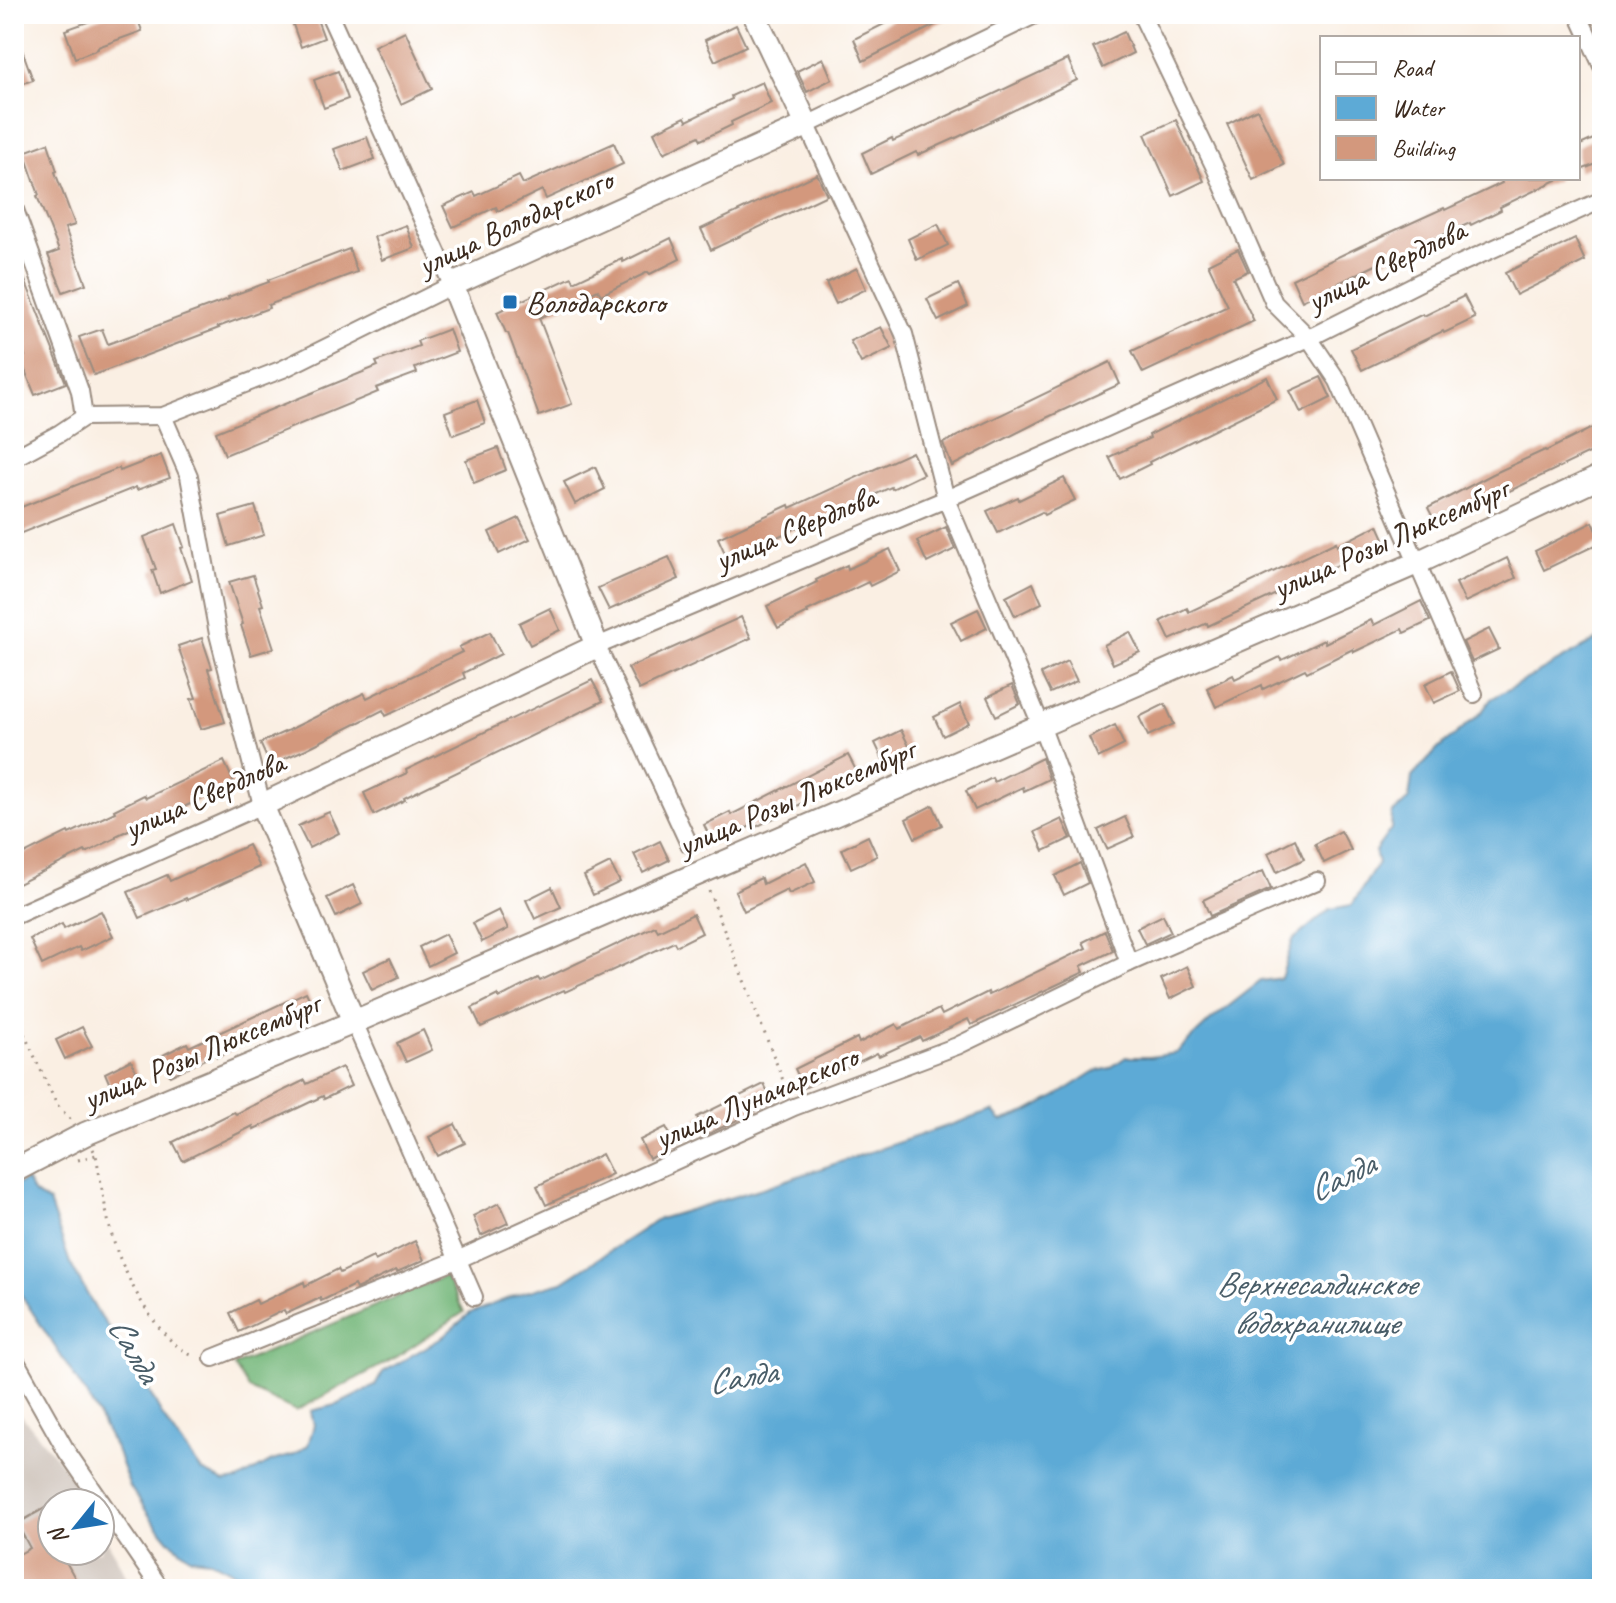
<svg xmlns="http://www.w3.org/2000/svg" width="1616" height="1603" viewBox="0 0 1616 1603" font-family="Caveat,sans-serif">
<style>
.industrial{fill:#cdc2b9}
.forest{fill:#76b87c;stroke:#58714d;stroke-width:2}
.water{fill:#5daad6;stroke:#4c6a7a;stroke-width:2}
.building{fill:#d3987d}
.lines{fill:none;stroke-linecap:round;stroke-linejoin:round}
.street-casing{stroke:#9a8c80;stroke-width:20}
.secondary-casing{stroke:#9a8c80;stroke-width:26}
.path{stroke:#9a8c80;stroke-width:3;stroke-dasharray:2 6;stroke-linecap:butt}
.street{stroke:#fff;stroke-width:16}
.secondary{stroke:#fff;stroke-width:22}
.poi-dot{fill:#1f6fb2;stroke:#fff;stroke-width:3}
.labels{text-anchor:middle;stroke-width:7;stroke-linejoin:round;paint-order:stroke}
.street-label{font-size:32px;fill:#3b2a1e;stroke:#fff}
.poi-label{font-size:32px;fill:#3b2a1e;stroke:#fff;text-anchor:start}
.water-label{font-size:34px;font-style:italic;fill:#495d68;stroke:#fff}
</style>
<rect width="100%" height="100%" fill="#fff"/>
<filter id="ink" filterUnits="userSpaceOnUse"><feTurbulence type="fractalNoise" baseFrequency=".0125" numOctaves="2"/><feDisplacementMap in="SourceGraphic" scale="16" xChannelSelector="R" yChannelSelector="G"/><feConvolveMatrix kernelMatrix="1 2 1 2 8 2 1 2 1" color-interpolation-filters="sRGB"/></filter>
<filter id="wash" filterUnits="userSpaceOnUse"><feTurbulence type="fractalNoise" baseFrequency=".006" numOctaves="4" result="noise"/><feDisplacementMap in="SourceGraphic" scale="32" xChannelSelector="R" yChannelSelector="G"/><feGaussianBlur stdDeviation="1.8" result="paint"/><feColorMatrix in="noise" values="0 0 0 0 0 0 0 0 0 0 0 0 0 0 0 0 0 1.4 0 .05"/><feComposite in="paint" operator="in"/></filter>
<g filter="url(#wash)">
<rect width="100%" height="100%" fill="#faefe3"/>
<path class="industrial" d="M14 1406 76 1482 87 1503H52V1551H100V1527L133 1589H14Z"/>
<path class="forest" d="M445 1276 464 1312 395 1358 296 1411 249 1389 234 1366Z"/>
<path class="water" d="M1602 637V1589H253L241 1576 210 1560 191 1558 169 1540 153 1521 130 1487 116 1450 89 1399 14 1284V1186L26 1180 34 1194 49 1202 70 1263 96 1310 133 1362 163 1417 202 1471 224 1482 238 1480 272 1461 293 1455 308 1445 314 1425 311 1411 339 1404 375 1386 383 1372 440 1339 470 1313 522 1293 562 1282 659 1219 766 1187 992 1111 1001 1121 1027 1112 1055 1097 1094 1072 1110 1068 1126 1057H1150L1176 1053 1211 1020 1261 981 1281 978 1293 940 1330 909 1352 905 1378 863 1375 851 1391 829 1392 814 1409 799 1412 777 1438 749 1481 713 1491 699Z"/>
<g id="blocks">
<g class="building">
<path d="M110 14H136L142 31 98 47V49L75 58 65 30Z"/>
<path d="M304 14H315L324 38 301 47 291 19Z"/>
<path d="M904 14H957L863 61 854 39Z"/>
<path d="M736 25 746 46 715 61 705 40Z"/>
<path d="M405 31 432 89 401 104 374 46Z"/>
<path d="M1124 32 1133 53 1103 68 1093 47Z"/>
<path d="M14 33H16L33 80 14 86Z"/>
<path d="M823 58 832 79 807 92 797 71Z"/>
<path d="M1068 59 1077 80 956 138 918 155 916 152 871 174 862 153 892 138 893 141 939 120Z"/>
<path d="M338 71 348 99 324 108 314 80Z"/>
<path d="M762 82 771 103 731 122 732 125 701 140 699 136 664 153 654 132 685 117 687 121 732 99 731 96Z"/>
<path d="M1257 109 1284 165 1253 180 1227 124Z"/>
<path d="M1176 120 1204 181 1173 196 1145 134Z"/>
<path d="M1602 135V162L1578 171V146Z"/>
<path d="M367 137 375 159 343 171 334 149Z"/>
<path d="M48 143 57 171 55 172 75 225 65 228 86 284 63 292 48 255 59 251 37 196 39 195 24 152Z"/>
<path d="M614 143 623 164 546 199 542 190 498 211 496 207 453 227 443 206 474 192 476 196 519 176 523 184Z"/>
<path d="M817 174 827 195 711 250 701 229Z"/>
<path d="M1500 178H1561L1500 207 1501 210 1471 225 1470 223 1382 262 1302 301 1292 279 1367 243 1444 208 1445 210 1502 183Z"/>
<path d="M938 224 948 245 917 260 908 239Z"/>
<path d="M406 225 414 248 382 260 374 237Z"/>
<path d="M671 238 680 259 650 274 648 272 601 295 598 290 539 318 572 404 539 416 508 333H506L497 312 572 277 574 282 622 259 623 262Z"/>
<path d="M1575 239 1585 261 1516 295 1505 273Z"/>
<path d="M349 249 357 272 268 305 269 308 218 327 219 328 94 375 79 337 102 329 108 344 229 299 228 297 269 282 268 280Z"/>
<path d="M1238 249 1248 271 1233 278 1254 321 1143 373 1132 351 1228 306 1208 264Z"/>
<path d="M15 255 66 383 35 395 20 358 25 356 14 326Z"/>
<path d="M857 268 866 289 836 304 826 283Z"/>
<path d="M958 284 968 306 938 321 927 299Z"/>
<path d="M1464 296 1475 318 1444 333 1443 331 1362 370 1351 349 1423 314 1424 316Z"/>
<path d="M881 327 892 348 861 363 850 341Z"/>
<path d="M449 329 457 352 415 368 417 373 376 388 378 392 225 455 216 432 378 366 376 362 419 346 417 341Z"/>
<path d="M1110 362 1120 384 1046 418 952 466 943 443Z"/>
<path d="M1267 377 1277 399 1149 462 1150 464 1120 479 1109 457 1150 438 1149 435Z"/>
<path d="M1321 377 1331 398 1301 413 1290 391Z"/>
<path d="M477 400 485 423 453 435 445 412Z"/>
<path d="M1602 423V446L1596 450 1463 513 1464 514 1438 527 1428 508 1493 474 1545 450 1546 451Z"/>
<path d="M498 448 506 470 474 483 466 460Z"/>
<path d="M912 452 923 474 892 489 891 487 811 525 809 522 728 560 718 538 789 505 790 508Z"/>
<path d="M161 455 170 478 137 490 136 487 19 534 14 520V510L119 468 120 471Z"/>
<path d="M595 467 605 489 575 504 564 482Z"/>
<path d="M1064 478 1075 500 1044 515 1042 512 998 533 987 511 1018 497 1019 500Z"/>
<path d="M255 506 264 535 229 546 220 516Z"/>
<path d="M519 518 530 539 499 554 489 532Z"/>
<path d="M1593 522 1602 542 1544 570 1535 551Z"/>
<path d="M176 524 184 547 181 548 192 580 160 593 152 570 156 569 144 537Z"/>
<path d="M1378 525 1387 545 1361 558 1359 555 1208 626 1207 623 1170 640 1161 621 1187 608 1189 612 1336 542 1337 546Z"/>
<path d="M946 527 955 549 927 563 917 541Z"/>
<path d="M890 549 900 571 870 586 868 582 807 611 808 613 778 628 767 606 817 582 816 580 847 565 848 569Z"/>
<path d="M669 557 679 579 609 610 598 588Z"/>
<path d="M1507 558 1516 578 1465 602 1456 583Z"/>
<path d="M253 575 263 605 260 606 274 648 251 655 241 625 243 624 229 582Z"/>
<path d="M1033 583 1042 603 1015 616 1006 597Z"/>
<path d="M1421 601 1430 621 1404 633 1402 629 1354 652 1353 649 1307 672 1305 669 1263 689 1262 685 1216 707 1207 688 1233 675 1235 679 1280 657 1282 660 1324 640 1325 643 1371 620 1374 625Z"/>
<path d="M550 608 560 630 530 645 519 623Z"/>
<path d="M978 609 987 628 961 641 951 622Z"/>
<path d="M741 617 751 638 639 690 628 668Z"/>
<path d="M1489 629 1499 649 1472 662 1463 642Z"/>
<path d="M490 632 501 654 463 673 465 678 386 716 383 710 306 749 270 765 260 743 291 729 364 693 367 698 462 652 459 647Z"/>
<path d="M1130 632 1140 652 1113 664 1104 645Z"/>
<path d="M202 638 212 668 208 669 225 722 201 729 191 699 196 698 178 646Z"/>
<path d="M1067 661 1077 681 1050 693 1041 674Z"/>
<path d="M1451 671 1460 691 1434 703 1425 684Z"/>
<path d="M592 680 603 701 404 798 405 800 374 815 364 793 407 773 406 770Z"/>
<path d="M1012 685 1020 704 996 716 987 697Z"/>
<path d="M960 704 969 723 943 736 934 717Z"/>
<path d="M1165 704 1174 724 1148 736 1139 717Z"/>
<path d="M1115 725 1124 745 1098 758 1089 738Z"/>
<path d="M901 730 911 750 884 762 875 743Z"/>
<path d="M848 755 858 774 780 815 754 828 753 825 713 844 704 825 730 812 731 815Z"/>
<path d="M1042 758 1049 779 1024 791 1023 787 975 810 966 791 992 778 994 782Z"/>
<path d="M224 761 234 783 163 817 162 814 116 836V838L86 853 85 851 14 886V859L68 832 69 834 115 812 114 810 144 795 146 798Z"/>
<path d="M933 805 942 825 915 838 906 819Z"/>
<path d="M329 812 339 833 309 848 298 826Z"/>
<path d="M1125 817 1134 837 1107 849 1098 830Z"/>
<path d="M1062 819 1071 838 1044 851 1035 832Z"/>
<path d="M1341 831 1351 850 1324 863 1315 844Z"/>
<path d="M868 836 877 856 851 868 842 849Z"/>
<path d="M1295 839 1304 859 1277 872 1268 853Z"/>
<path d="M660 841 669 860 643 873 634 854Z"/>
<path d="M248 845 259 867 187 900 186 898 140 918 128 892 167 875 170 881Z"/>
<path d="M806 862 815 882 789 894 787 890 744 911 735 891 761 878 763 884Z"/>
<path d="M610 863 620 882 593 895 584 876Z"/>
<path d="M1080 863 1088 883 1064 895 1055 876Z"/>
<path d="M1263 871 1271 889 1210 916 1203 900Z"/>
<path d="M353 885 362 904 336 917 327 898Z"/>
<path d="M552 887 561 907 535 919 526 900Z"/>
<path d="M499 910 508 929 482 942 473 923Z"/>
<path d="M101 911 113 936 81 951 79 947 42 965 30 939 62 924 64 929Z"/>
<path d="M693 914 702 933 676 946 674 942 565 992 564 990 481 1027 472 1008 498 995 499 998 538 978 540 981 655 926 658 931Z"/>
<path d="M1163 915 1171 932 1145 944 1137 928Z"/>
<path d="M1105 931 1113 951 1081 966 1084 972 971 1025 968 1019 922 1041 920 1037 879 1056 877 1053 804 1088 795 1069 857 1038 859 1043 896 1024 899 1029 939 1009 942 1015 988 992 989 995 1086 948 1083 942Z"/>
<path d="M445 934 454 953 428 966 419 947Z"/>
<path d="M390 958 399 977 372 990 363 971Z"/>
<path d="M1187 966 1196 986 1170 999 1161 979Z"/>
<path d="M306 992 315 1011 250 1042 217 1057 215 1054 170 1076 161 1056 187 1043 189 1047Z"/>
<path d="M82 1027 92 1046 65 1059 56 1040Z"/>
<path d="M423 1030 432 1050 406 1062 397 1043Z"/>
<path d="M131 1060 140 1080 113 1092 105 1073Z"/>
<path d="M342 1067 351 1086 324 1099 323 1096 254 1129 253 1126 183 1161 173 1142 234 1112 236 1114 305 1080 307 1084Z"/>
<path d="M764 1084 773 1103 706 1135 697 1117Z"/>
<path d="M455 1124 465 1143 438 1156 429 1137Z"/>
<path d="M666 1127 676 1146 649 1159 640 1140Z"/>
<path d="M602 1154 612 1174 546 1205 537 1186Z"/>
<path d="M499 1203 508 1223 481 1236 473 1216Z"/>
<path d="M415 1241 424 1260 397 1272 396 1270 356 1289 354 1285 321 1301 320 1298 286 1314 284 1310 239 1332 230 1313 256 1300 258 1304 304 1282 305 1286 338 1269 340 1273 373 1257 375 1261Z"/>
<path d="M52 1504V1551H60L81 1589H14V1557L30 1548 17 1524Z"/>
</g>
</g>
</g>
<g filter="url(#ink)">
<use href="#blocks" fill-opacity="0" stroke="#9a8c80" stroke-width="2"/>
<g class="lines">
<defs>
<g id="street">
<path d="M1037 14 807 125 904 334 946 499 1041 725 1129 963"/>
<path d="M1141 14 1216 170 1274 303 1309 338 1338 381 1474 694"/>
<path d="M1578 14 1602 66"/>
<path d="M14 207 80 391 84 417"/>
<path d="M14 458 60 433 84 417 163 416 283 369 452 285 329 14"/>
<path d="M689 844 597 646 946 499 1309 338 1426 279 1602 200"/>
<path d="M14 916 262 805 218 634 189 476 163 416"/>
<path d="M354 1022 474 1297"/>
<path d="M14 1358 67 1452 161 1589"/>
<path d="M213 1358 457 1260 794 1107 957 1046 1129 963 1317 881"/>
</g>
<g id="secondary">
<path d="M354 1022 262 805 597 646 452 285 807 125 754 14"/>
<path d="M14 1171 85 1134 354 1022 702 872 1417 563 1602 476"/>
</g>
</defs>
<use href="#street" class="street-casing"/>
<use href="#secondary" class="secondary-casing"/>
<g class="path">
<path d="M709 891 788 1093"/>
<path d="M14 1012 57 1105 72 1121"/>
<path d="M93 1149 96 1155C101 1182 105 1210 112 1236 121 1269 160 1349 196 1355"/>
<path d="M78 1160 96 1155"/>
</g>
<use href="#street" class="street"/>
<use href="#secondary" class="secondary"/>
</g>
</g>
<rect class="poi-dot" x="502" y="294" width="16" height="16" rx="4"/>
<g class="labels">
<g class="street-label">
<text transform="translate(515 222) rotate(-25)" y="11">улица Володарского</text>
<text transform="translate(1386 265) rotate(-26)" y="11">улица Свердлова</text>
<text transform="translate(795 528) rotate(-23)" y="11">улица Свердлова</text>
<text transform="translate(1390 538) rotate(-24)" y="11">улица Розы Люксембург</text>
<text transform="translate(204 795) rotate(-24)" y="11">улица Свердлова</text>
<text transform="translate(796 797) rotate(-23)" y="11">улица Розы Люксембург</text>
<text transform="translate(201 1051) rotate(-23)" y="11">улица Розы Люксембург</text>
<text transform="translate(756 1097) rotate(-23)" y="11">улица Луначарского</text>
</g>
<g class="poi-label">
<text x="526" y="313">Володарского</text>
</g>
<g class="water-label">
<text transform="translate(1341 1176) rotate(-26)" y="12">Салда</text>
<text x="1316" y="1295">Верхнесалдинское<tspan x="1316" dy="39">водохранилище</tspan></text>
<text transform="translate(135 1349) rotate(60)" y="12">Салда</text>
<text transform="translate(742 1376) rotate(-10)" y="12">Салда</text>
</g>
</g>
<rect width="1616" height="1603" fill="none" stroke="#fff" stroke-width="48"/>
<rect x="1320" y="36" width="260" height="144" fill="#ffffff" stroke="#b1aaa5" stroke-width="2"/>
<rect x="1336" y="62" width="40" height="12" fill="#ffffff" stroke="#b1aaa5" stroke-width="2"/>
<text x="1392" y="76" font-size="24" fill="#3b2a1e">Road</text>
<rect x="1336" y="96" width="40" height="24" fill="#5daad6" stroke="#b1aaa5" stroke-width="2"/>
<text x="1392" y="116" font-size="24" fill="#3b2a1e">Water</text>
<rect x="1336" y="136" width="40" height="24" fill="#d3987d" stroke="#b1aaa5" stroke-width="2"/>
<text x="1392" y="156" font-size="24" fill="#3b2a1e">Building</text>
<g transform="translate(76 1527) rotate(240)"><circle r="38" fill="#ffffff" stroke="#b1aaa5" stroke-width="2"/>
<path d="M0-6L14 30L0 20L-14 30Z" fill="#1f6fb2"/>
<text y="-12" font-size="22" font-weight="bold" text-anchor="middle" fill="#3b2a1e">N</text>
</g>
</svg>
